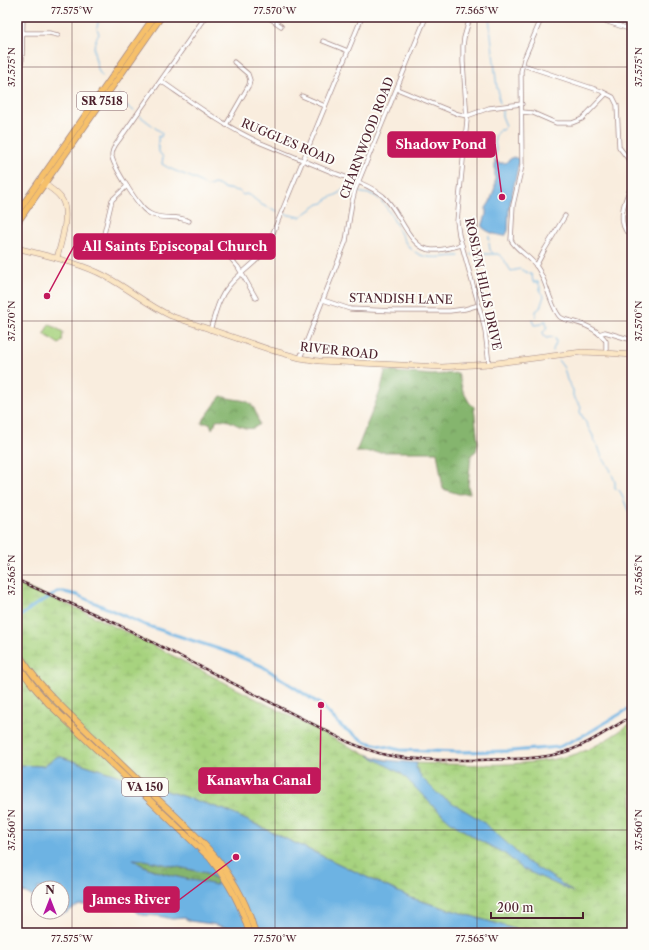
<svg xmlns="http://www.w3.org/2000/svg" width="649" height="950" font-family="'Libre Caslon Text',serif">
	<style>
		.forest { fill: url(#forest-crowns); stroke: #686a4c }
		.wetland { fill: url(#wetland-marsh); stroke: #787955 }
		.green { fill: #a7d37f; stroke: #787955 }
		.water { fill: #6db3e3; stroke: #5c6987; fill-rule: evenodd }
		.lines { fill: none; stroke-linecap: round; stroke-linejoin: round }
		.stream { stroke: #6db3e3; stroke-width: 1 }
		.canal { stroke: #6db3e3; stroke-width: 3 }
		.minor-casing { stroke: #a28684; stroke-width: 5 }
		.secondary-casing { stroke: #a28684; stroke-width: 6 }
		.trunk-casing { stroke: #a28684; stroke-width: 7 }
		.minor { stroke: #fff; stroke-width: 3.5 }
		.secondary { stroke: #fbe6c4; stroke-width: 5 }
		.trunk { stroke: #f6c06b; stroke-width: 5.5 }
		.rail-casing { stroke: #4a1f2b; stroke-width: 2.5 }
		.rail { stroke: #fdfcf7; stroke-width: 1; stroke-dasharray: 3; stroke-linecap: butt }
		.ticks { fill: none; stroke: #4a1f2b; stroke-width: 1; stroke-opacity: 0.45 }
		.labels { text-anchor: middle; stroke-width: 4; stroke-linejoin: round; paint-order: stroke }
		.shield { fill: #fdfcf7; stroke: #806168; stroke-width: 1 }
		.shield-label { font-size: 11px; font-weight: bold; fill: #4a1f2b }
		.street-label { font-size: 12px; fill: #4a1f2b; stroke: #fdfcf7 }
		.leader { fill: none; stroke: #c2185b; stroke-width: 1.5 }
		.callout-dot { fill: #c2185b; stroke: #fdfcf7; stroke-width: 1.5 }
		.callout { fill: #c2185b; stroke: #c2185b; stroke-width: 1.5 }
		.callout-label { font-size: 13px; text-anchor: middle; font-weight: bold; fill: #fff }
		.neatline { fill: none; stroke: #4a1f2b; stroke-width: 1.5 }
		.ticks-label { font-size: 10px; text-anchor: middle; fill: #4a1f2b }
	</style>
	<defs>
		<pattern id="forest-crowns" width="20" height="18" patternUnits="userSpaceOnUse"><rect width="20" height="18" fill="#85b56e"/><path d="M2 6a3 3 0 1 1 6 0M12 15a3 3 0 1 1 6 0" fill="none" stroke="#6f935b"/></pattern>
		<pattern id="wetland-marsh" width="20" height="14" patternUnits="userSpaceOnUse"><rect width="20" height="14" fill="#a7d37f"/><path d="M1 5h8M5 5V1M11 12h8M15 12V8" fill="none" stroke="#91b56e"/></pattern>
	</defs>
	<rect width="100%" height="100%" fill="#fdfcf7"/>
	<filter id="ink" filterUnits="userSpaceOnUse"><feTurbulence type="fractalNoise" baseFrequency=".025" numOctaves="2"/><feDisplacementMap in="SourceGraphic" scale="8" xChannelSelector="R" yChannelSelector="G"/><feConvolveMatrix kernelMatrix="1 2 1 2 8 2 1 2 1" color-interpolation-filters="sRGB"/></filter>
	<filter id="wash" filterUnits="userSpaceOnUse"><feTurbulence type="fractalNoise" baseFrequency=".012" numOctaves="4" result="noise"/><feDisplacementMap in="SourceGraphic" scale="16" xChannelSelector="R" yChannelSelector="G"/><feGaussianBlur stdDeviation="0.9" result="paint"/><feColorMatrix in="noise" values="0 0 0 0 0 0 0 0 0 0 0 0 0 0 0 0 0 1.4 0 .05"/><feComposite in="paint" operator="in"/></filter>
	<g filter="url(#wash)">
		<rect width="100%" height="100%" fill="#f9edde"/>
		<!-- forest -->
		<g class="forest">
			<polygon points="385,371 432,375 458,373 463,391 469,402 474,407 478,443 476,451 471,455 468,486 470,493 459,494 443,489 437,452 356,452 381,389"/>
			<path d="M 221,396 C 245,404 252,393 259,424 C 251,434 238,425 229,421 C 224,420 220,419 216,420 L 215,424 L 212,429 L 210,423 L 201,423 Z"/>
			<path d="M 132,859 L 144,860 L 207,873 L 218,880 L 216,885 C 188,879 156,875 132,859 Z"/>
		</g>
		<!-- wetland -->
		<path class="wetland" d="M 17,584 L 85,612 L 148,643 L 338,741 C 353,748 367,756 383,759 C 401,764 422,763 441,764 C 482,765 537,766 576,754 C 596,748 615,734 632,723 L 632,933 L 528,933 L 411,898 L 225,810 L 58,756 L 43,766 L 17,765 Z"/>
		<!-- green -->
		<polygon class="green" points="49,324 63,332 62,341 59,344 44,334"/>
		<!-- water -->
		<g class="water">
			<path d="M 513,157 L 519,159 L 518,166 L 509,209 L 508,231 L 505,236 C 496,235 489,233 482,227 L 486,215 L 486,208 L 490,202 L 495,187 L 495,159 L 499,163 L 505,163 Z"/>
			<polygon points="368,755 384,760 417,763 416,768 422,778 438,794 482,821 510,846 524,860 554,878 573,892 523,869 505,854 477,839 452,823 433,806 402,774"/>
			<path d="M 58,756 L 225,810 L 411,898 L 528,933 L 247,933 L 239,930 L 228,928 L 212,924 L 190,921 L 184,918 L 172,919 L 159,916 L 142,915 L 136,912 L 132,907 L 124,906 L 119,906 L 109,903 L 101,903 L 100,905 L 81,905 C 68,908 68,918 52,912 L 62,912 L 62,888 L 38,888 L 38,900 L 26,893 L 17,891 L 17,765 L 43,766 ZM 133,859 L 144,860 L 207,873 L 218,880 L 218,884 L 216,885 C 194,880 149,874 133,859 Z"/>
		</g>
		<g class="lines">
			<!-- stream -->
			<g class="stream">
				<path d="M 99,17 L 97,28 L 99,34 C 93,43 93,51 96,61 C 98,67 97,70 102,76"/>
				<polyline points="489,17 497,88 499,93 498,96 500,103"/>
				<polyline points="119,93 124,104 134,111"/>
				<path d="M 140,116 L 162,133 L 161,137 L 158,136 L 159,152 L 163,157 L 162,164 C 175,173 195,176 207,187 L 214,184 L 218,185 L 223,188 L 239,191 L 243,195 L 246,194 L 251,196 L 262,205 L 277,211"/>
				<path d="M 495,160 C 496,157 496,155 496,153 C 497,142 491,141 499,130 L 502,130 L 506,126 L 502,116 L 502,110"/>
				<path d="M 357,191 C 362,194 368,193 373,195 C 384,200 391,215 397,226"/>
				<polyline points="285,214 300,217 319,204 324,203 327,199 338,194 343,188 350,187 352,189"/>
				<polyline points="398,229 407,245 412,250"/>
				<polyline points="489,240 489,236"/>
				<polyline points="489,243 490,250 493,253"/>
				<path d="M 415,252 C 426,261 445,256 459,256"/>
				<path d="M 470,254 L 498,254 L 503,258 L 511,271 L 520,269 L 532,275 L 533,282 L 538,282 L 540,287 L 540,292 L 544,296 L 540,308 L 536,311 L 536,316 L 532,320 L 534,325 L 542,324 L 544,321 L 546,321 L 547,327 L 543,332 L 544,336 L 546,338 L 553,337 L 555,338 C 558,344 553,346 553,351"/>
				<polyline points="558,360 564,368 567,380 573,390 573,396 581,407 580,412 593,436 594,441 598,446 602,457 610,469 615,482 615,488 620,491 628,510 632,515"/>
			</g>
			<!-- canal -->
			<polyline class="canal" points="17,619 35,605 50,597 57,592 64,592 77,595 145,625 228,652 262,666 321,705 342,727 366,742 400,750 459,752 512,751 559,747 588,733 632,707"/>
		</g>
	</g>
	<g filter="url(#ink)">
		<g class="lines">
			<!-- minor casing -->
			<g class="minor-casing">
				<g id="minor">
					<polyline points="268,17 281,26"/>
					<polyline points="418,17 425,20"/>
					<polyline points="470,17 464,38 463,46 463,62 467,120 457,221 459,235 482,317 485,331 489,364"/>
					<path d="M 542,17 L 524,59 L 521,71 L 522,166 L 513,205 L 511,240 C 517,251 530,256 537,267 C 546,279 551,308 560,317 C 564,320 570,321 575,322 C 586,325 599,331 606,341 L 606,353"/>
					<polyline points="593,17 632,30"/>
					<polyline points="23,33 49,33 58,35"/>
					<polyline points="323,41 348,51"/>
					<polyline points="523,65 601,91 613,97 617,105 619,147 632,164"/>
					<polyline points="17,74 22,60 23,17"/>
					<path d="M 161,81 C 193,103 225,127 261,143 C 285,153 310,163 334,173 C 351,179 369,185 383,196 C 400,210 409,250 432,250 C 442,251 452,247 462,245"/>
					<polyline points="397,89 458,114 467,116 489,108 522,104"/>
					<polyline points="302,96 325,106"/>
					<polyline points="522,112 533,113 556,123 572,123 582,119 606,94"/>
					<polyline points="226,125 249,85 250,80 248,74 234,62"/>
					<path d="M 632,185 C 626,197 617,217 626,231 L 632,233"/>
					<path d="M 189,221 C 176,215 166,220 153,215 C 148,213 144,210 141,206 C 134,198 114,167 112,157 C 111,151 115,145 119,140 L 205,17"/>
					<polyline points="104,234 112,200 127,186"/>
					<polyline points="228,255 238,267 256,298"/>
					<polyline points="536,266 545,249 565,216"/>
					<polyline points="323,300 350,309 394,311 450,311 465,309 479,305"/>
					<path d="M 210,330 C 215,315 218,299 228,287 C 241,270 257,265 268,245 L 362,17"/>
					<polyline points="599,334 605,332 632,340"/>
					<polyline points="300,358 346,241 352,202 355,190 426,17"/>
				</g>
			</g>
			<!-- secondary casing -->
			<g class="secondary-casing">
				<g id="secondary">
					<path d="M 42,182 C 48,187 56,191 61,198 C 71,212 61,243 57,258"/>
					<path d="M 17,248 C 47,256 78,262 105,276 C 128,288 147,305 171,316 L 271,350 L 300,358 L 319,361 L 442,367 L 489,364 L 582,352 L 606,353 L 632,355"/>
				</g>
			</g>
			<!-- trunk casing -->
			<g class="trunk-casing">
				<g id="trunk">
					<polyline points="17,213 154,17"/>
					<polyline points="17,223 161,17"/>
					<path d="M 17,651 C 36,684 64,709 91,735 C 115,758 139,782 163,804 C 204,842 241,877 255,933"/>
					<path d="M 17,664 L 34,687 L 48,703 L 210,858 C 228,881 242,905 249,933"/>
				</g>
			</g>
			<!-- minor -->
			<use href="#minor" class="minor"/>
			<!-- secondary -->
			<use href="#secondary" class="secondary"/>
			<!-- trunk -->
			<use href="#trunk" class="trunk"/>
			<!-- rail casing -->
			<g class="rail-casing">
				<path id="rail" d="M 17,580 L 117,624 L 348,742 C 361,747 373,752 386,755 C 416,761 449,760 480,760 C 508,759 538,760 565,752 C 589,744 610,729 632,716"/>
			</g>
			<!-- rail -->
			<use href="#rail" class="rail"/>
		</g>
	</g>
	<!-- ticks -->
	<path class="ticks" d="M 72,17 L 72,933M 275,17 L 275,933M 477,17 L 477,933M 17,67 L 632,67M 17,321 L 632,321M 17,575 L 632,575M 17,830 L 632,830"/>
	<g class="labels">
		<!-- shield labels -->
		<g class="shield">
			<rect x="77" y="92" width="50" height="18" rx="3"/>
			<rect x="122" y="778" width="46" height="18" rx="3"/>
		</g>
		<g class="shield-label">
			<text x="102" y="105">SR 7518</text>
			<text x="145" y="791">VA 150</text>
		</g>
		<!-- street labels -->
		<g class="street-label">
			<text transform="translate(367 138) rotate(-69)" y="4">CHARNWOOD ROAD</text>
			<text transform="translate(288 142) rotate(23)" y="4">RUGGLES ROAD</text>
			<text transform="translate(483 284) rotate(78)" y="4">ROSLYN HILLS DRIVE</text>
			<text transform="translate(401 299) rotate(1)" y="4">STANDISH LANE</text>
			<text transform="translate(339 351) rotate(6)" y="4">RIVER ROAD</text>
		</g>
	</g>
	<!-- callouts -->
	<path class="leader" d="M502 197L495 144M47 296L74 246M321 705L320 780M236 857L179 900"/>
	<g class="callout-dot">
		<circle cx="502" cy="197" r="4"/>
		<circle cx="47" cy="296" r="4"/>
		<circle cx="321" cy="705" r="4"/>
		<circle cx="236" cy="857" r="4"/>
	</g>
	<g class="callout">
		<rect x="388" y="132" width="107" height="25" rx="4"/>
		<rect x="74" y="234" width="201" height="25" rx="4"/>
		<rect x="199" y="768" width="121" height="25" rx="4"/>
		<rect x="84" y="887" width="95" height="25" rx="4"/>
	</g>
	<g class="callout-label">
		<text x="441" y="149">Shadow Pond</text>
		<text x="175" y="251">All Saints Episcopal Church</text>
		<text x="259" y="785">Kanawha Canal</text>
		<text x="131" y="904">James River</text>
	</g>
	<!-- margin -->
	<rect width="649" height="950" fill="none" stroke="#fdfcf7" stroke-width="44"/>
	<!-- north arrow -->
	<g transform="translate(50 900)"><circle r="19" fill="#fdfcf7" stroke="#b5a4a5"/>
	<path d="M0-3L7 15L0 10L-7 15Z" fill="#b5179e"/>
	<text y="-6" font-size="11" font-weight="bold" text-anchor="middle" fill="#4a1f2b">N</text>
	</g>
	<!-- scale -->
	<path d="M491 912v6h92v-6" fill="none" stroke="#4a1f2b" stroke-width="2"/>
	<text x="497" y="912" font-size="12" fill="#4a1f2b" stroke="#fdfcf7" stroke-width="3" paint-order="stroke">200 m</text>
	<rect x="22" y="22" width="605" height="906" class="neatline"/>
	<g class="ticks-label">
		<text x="72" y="14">77.575°W</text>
		<text x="275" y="14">77.570°W</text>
		<text x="477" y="14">77.565°W</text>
		<text transform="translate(11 67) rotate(-90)" y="4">37.575°N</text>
		<text transform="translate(638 67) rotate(-90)" y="4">37.575°N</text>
		<text transform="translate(11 321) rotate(-90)" y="4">37.570°N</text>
		<text transform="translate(638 321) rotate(-90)" y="4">37.570°N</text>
		<text transform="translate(11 575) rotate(-90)" y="4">37.565°N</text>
		<text transform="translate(638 575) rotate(-90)" y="4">37.565°N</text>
		<text transform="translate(11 830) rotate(-90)" y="4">37.560°N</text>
		<text transform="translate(638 830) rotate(-90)" y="4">37.560°N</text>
		<text x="72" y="942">77.575°W</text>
		<text x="275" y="942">77.570°W</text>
		<text x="477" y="942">77.565°W</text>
	</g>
</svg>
